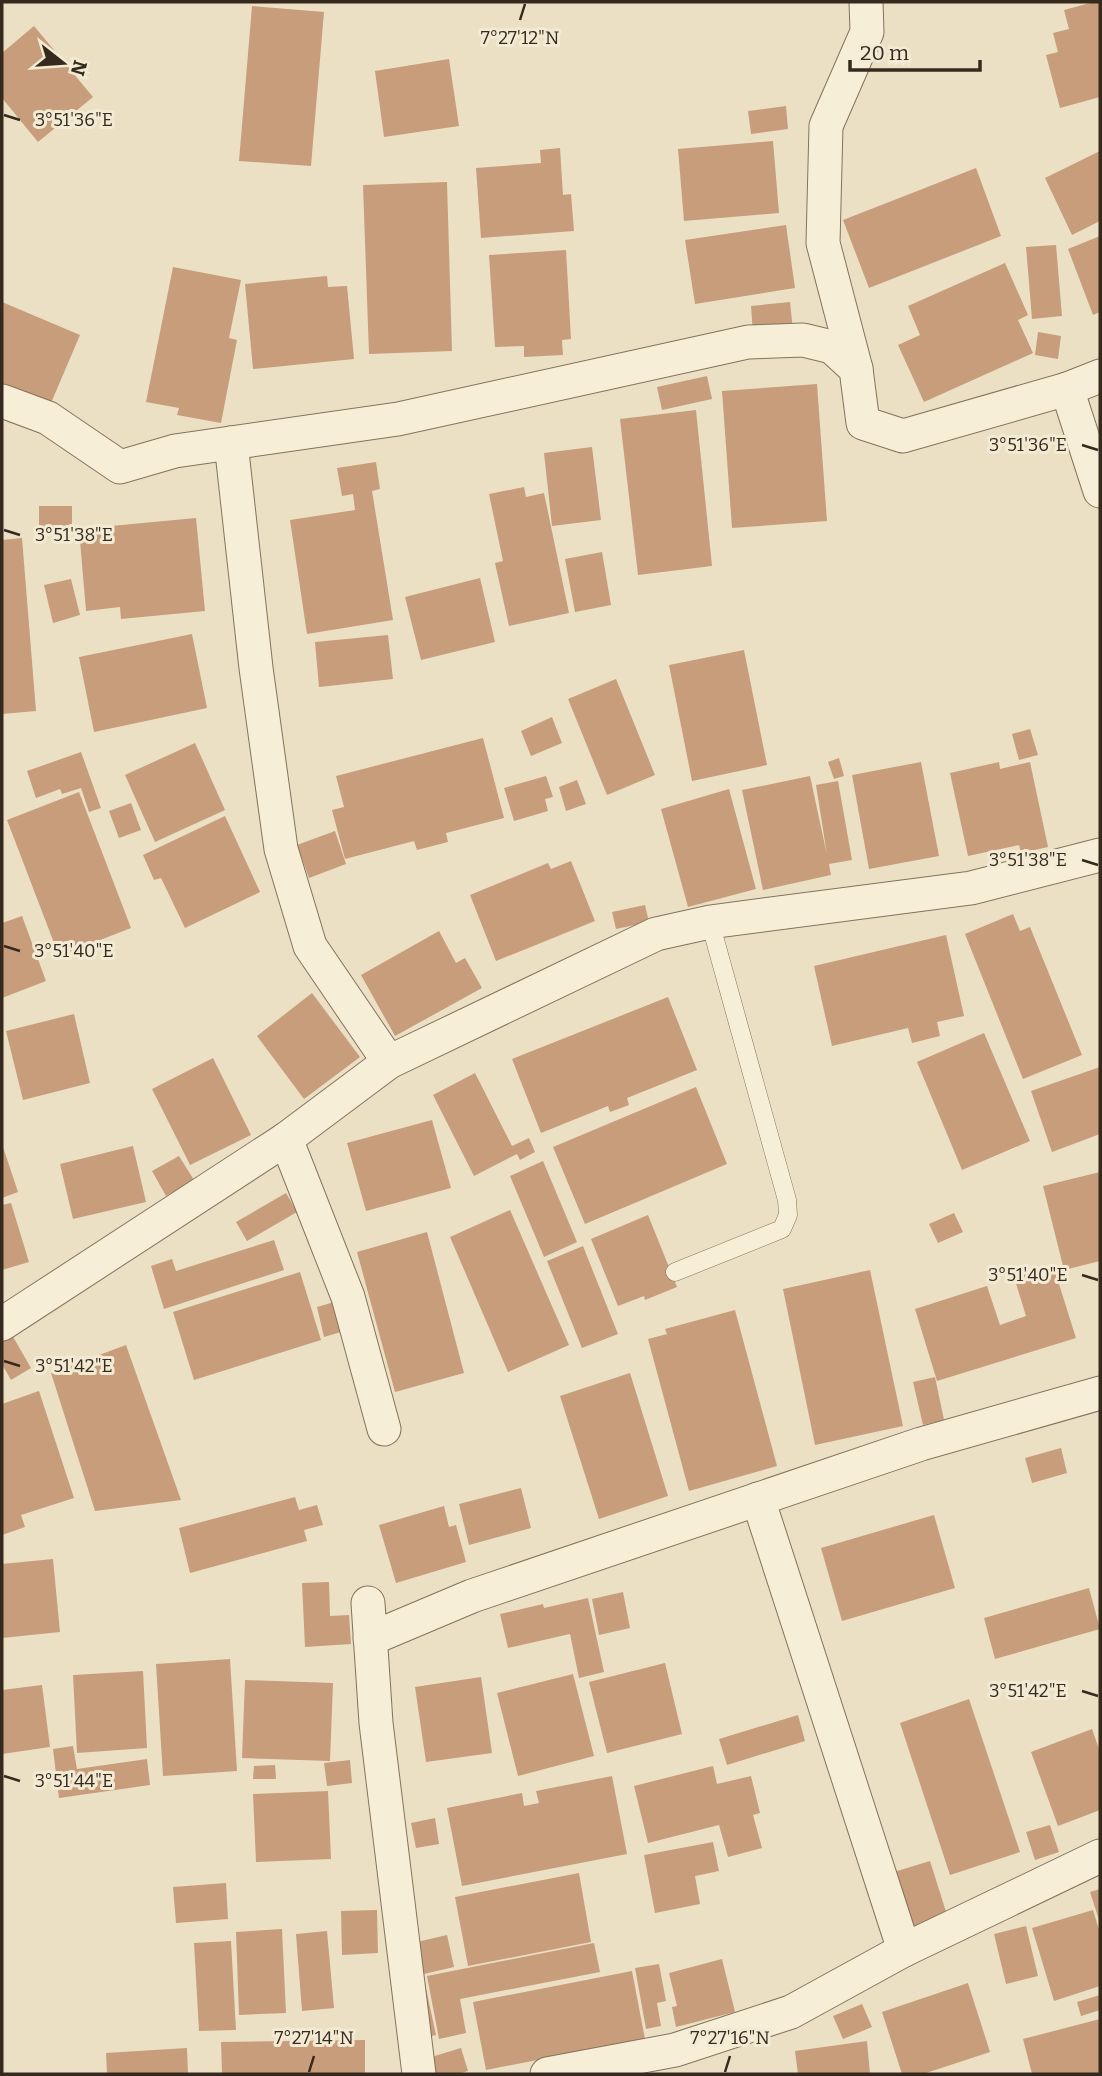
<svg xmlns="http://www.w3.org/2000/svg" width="1102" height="2076" font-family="Bitter,serif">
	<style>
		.building { fill: #c79d7c }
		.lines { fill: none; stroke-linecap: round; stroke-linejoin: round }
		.lane-casing { stroke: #85725c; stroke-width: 19 }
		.street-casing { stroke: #85725c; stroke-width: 35 }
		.lane { stroke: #f7eed7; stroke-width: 18 }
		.street { stroke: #f7eed7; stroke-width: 33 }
		.ticks { fill: none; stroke: #362a1f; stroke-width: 2.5 }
		.ticks-label { font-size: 18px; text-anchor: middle; fill: #362a1f; stroke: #f3ead3; stroke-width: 6; stroke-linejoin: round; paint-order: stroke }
	</style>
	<rect width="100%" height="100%" fill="#ebe0c4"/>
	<!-- building -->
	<g class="building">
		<polygon points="1094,2 1100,2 1100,97 1060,108 1046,55 1058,52 1053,33 1069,29 1064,10"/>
		<polygon points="252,6 324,12 311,166 239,161"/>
		<polygon points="34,26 93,97 38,142 2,98 2,53"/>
		<polygon points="449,59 459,126 384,137 375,71"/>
		<polygon points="786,106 788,129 751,134 748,111"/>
		<polygon points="773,141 779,213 684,221 678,149"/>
		<polygon points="560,148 563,195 571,194 574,231 481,238 476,168 541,163 540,150"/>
		<polygon points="1100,151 1100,221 1072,235 1045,178"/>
		<polygon points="976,168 1001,236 869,288 843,220"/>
		<polygon points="447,182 452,351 369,354 363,185"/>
		<polygon points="786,225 795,288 695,304 685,240"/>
		<polygon points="1100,236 1100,312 1093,315 1068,249"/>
		<polygon points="1056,245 1062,316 1032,319 1026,247"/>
		<polygon points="566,250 571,339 562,340 563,355 524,357 524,346 495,347 489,255"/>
		<polygon points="1005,263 1028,315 1018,320 1033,353 924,402 898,345 920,335 908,306"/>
		<polygon points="173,267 241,280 229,338 237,340 221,423 177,415 179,408 146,402"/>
		<polygon points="327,276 328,287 347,286 354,359 253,369 245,284"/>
		<polygon points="2,302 80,335 51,403 2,383"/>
		<polygon points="790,302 793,330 753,334 751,306"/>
		<polygon points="1038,332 1061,336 1058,359 1035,355"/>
		<polygon points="707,376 712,399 662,410 657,387"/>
		<polygon points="817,384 827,521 732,528 722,391"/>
		<polygon points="696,410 712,566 638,575 620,419"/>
		<polygon points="592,447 601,520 552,526 544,453"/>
		<polygon points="376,462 380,489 372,491 393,620 307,634 290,520 355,510 353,494 342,496 337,468"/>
		<polygon points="524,487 526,497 544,493 569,613 509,626 495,563 503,561 489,494"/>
		<rect x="39" y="506" width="33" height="27"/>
		<polygon points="196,518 205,611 121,619 120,607 86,611 79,529"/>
		<polygon points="22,538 36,711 2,714 2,540"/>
		<polygon points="602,552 611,605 575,612 565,559"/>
		<polygon points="480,578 495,642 421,660 405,597"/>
		<polygon points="71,579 80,615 53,623 44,585"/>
		<polygon points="192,634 207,708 94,732 79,657"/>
		<polygon points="388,635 393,679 319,687 315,642"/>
		<polygon points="744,650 767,765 692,781 669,665"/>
		<polygon points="616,679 655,775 607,795 568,699"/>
		<polygon points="552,717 562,743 531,756 521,731"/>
		<polygon points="1030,729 1038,755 1019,760 1012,734"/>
		<polygon points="483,738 504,818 446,833 448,842 417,850 414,841 345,859 332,810 344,807 336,776"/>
		<polygon points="195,743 225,810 155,842 125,775"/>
		<polygon points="81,752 101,808 89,812 81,788 62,794 60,789 36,798 27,771"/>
		<polygon points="839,758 844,776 834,779 828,762"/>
		<polygon points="921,762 939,856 869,869 852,775"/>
		<polygon points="999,762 1000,769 1030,762 1048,847 1021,853 1019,845 968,856 950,773"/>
		<polygon points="546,776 553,797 545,799 548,811 514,821 504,788"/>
		<polygon points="810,776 827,855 816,785 838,781 852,860 829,864 831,875 763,890 742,790"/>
		<polygon points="577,780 586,804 566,811 559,787"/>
		<polygon points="729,789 756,889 688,907 661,809"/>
		<polygon points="79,792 131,928 59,956 7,820"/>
		<polygon points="131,803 141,830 119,838 109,811"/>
		<polygon points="225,816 260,892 185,928 161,878 154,880 143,855"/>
		<polygon points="335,831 346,864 309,878 297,845"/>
		<polygon points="571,861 595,921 496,961 470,895 548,863 551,869"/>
		<polygon points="645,905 649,922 616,929 612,912"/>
		<polygon points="1013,914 1020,931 1030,927 1082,1055 1023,1079 965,934"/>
		<polygon points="22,916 46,981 2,998 2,923"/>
		<polygon points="439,931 456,963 465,958 482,988 395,1036 361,975"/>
		<polygon points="946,935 964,1016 937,1022 940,1036 912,1043 908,1028 832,1046 814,966"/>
		<polygon points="312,993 360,1057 304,1099 257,1036"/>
		<polygon points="668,997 697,1070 627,1098 629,1105 610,1112 608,1106 541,1133 512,1059"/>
		<polygon points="74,1014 90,1083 23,1100 6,1031"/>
		<polygon points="984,1033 1030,1141 962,1170 917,1062"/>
		<polygon points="213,1058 251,1135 190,1165 152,1089"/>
		<polygon points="1100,1067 1100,1134 1052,1152 1031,1091"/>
		<polygon points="475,1073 512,1146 529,1138 535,1152 520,1160 517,1154 474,1176 433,1095"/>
		<polygon points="696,1087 727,1164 585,1224 553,1147"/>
		<polygon points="432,1120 451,1188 366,1211 347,1143"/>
		<polygon points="2,1144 18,1192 2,1198"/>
		<polygon points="133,1146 146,1202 73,1219 60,1164"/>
		<polygon points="179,1156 194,1180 166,1196 152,1171"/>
		<polygon points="543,1161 577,1242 544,1257 510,1176"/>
		<polygon points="1100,1172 1100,1261 1064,1270 1043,1186"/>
		<polygon points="286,1193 297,1212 247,1241 236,1222"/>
		<polygon points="11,1203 29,1262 2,1270 2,1205"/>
		<polygon points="510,1210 569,1345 508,1372 450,1237"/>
		<polygon points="954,1213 963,1232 938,1243 929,1224"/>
		<polygon points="648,1215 677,1287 645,1300 644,1296 618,1306 591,1239"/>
		<polygon points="427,1232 464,1373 395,1392 357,1252"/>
		<polygon points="274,1240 284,1270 164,1309 151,1266 172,1259 176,1271"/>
		<polygon points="583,1246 618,1334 582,1348 547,1261"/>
		<polygon points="1053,1265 1076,1338 937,1381 915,1309 987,1286 1000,1325 1026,1316 1014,1277"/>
		<polygon points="870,1270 903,1426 815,1445 783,1289"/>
		<polygon points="300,1272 321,1340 194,1380 173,1312"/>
		<polygon points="334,1302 341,1332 324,1337 317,1307"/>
		<polygon points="735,1310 777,1466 689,1491 648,1339 667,1334 665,1329"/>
		<polygon points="12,1335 31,1368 11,1380 2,1364 2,1341"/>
		<polygon points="126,1345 181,1500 95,1511 51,1373"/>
		<polygon points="630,1373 668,1496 599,1519 560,1396"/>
		<polygon points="935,1377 944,1420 923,1425 913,1382"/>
		<polygon points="39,1391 74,1498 21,1515 25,1527 2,1535 2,1404"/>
		<polygon points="1061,1448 1067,1473 1032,1483 1025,1458"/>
		<polygon points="521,1488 531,1528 469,1545 459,1504"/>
		<polygon points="295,1497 299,1510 317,1505 323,1525 304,1530 307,1541 190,1573 179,1528"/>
		<polygon points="444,1506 449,1527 456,1525 466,1562 396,1583 379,1525"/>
		<polygon points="934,1515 955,1588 842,1621 821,1548"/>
		<polygon points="53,1559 60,1632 2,1638 2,1564"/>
		<polygon points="329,1582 330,1616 349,1615 351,1644 305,1647 302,1583"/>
		<polygon points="1089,1588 1100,1629 995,1659 984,1618"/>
		<polygon points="623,1592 630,1628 599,1635 592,1599"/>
		<polygon points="588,1598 604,1672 579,1678 570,1634 508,1648 500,1614 543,1604 544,1608"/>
		<polygon points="230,1659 237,1771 163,1776 156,1664"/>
		<polygon points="665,1663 682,1734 607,1753 589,1682"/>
		<polygon points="143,1671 147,1748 77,1753 73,1675"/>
		<polygon points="573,1674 594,1756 518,1776 497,1693"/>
		<polygon points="481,1677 492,1753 426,1762 415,1687"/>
		<polygon points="245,1680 333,1683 330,1761 242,1758"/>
		<polygon points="42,1685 50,1747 2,1754 2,1690"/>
		<polygon points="969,1699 1020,1852 950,1875 900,1723"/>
		<polygon points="798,1715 805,1741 727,1765 719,1739"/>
		<polygon points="1092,1729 1100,1752 1100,1810 1058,1826 1031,1752"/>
		<polygon points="73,1746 77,1769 147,1759 150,1785 59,1798 53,1749"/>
		<polygon points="350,1760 352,1783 327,1786 324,1763"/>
		<polygon points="275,1765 276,1779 253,1779 254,1766"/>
		<polygon points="713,1766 717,1784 751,1776 760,1813 753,1815 762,1848 728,1857 719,1825 648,1843 634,1786"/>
		<polygon points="612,1776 627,1854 462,1886 447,1808 522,1793 524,1806 539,1803 536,1791"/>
		<polygon points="328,1791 331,1859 256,1862 253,1794"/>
		<polygon points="435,1818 439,1844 416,1848 411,1823"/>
		<polygon points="1050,1825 1059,1852 1035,1860 1026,1832"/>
		<polygon points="713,1842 719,1871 695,1876 700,1904 655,1913 644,1855"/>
		<polygon points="930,1861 948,1918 911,1930 894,1872"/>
		<polygon points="579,1873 591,1942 468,1966 455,1897"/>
		<polygon points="226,1883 228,1919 176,1923 173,1887"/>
		<polygon points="1100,1889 1100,1923 1090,1892"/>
		<polygon points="377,1910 378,1953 342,1955 341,1911"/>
		<polygon points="1093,1910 1100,1933 1100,1986 1054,2001 1032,1928"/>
		<polygon points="1026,1926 1038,1976 1006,1984 994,1934"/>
		<polygon points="282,1929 286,2013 239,2015 236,1932"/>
		<polygon points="327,1931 334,2008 302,2011 296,1934"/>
		<polygon points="447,1935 454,1967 424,1974 417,1942"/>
		<polygon points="231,1941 236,2030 199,2031 194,1943"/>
		<polygon points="594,1943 600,1972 460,1999 466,2033 439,2039 427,1976"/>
		<polygon points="722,1959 735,2012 676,2027 672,2007 677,2006 669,1973"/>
		<polygon points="659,1964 666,2001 657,2003 661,2026 646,2029 635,1968"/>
		<polygon points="632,1971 645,2039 486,2070 473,2002"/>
		<polygon points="424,1979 436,2035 424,2038"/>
		<polygon points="968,1983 990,2052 923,2074 902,2074 882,2012"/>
		<polygon points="1100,1995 1100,2010 1081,2016 1077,2002"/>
		<polygon points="862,2004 872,2027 843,2039 833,2016"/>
		<polygon points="1100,2019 1100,2074 1032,2074 1023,2039"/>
		<polygon points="365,2040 365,2074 222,2074 221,2042"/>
		<polygon points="867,2041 870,2074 798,2074 795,2051"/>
		<polygon points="187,2048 188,2074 107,2074 106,2053"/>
		<polygon points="461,2048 468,2071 458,2074 433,2074 428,2058"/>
	</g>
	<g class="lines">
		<!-- lane casing -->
		<g class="lane-casing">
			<polyline id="lane" points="675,1272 782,1229 788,1215 787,1200 710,922"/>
		</g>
		<!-- street casing -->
		<g class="street-casing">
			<g id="street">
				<polyline points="856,369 823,243 826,126 867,32 866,2"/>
				<polyline points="1067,389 1100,491"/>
				<polyline points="2,401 48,418 120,467 175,451 398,419 748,342 803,340 832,347 856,369 863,423 903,436 1067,389 1100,376"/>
				<polyline points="231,443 256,668 281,849 310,946 389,1062"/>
				<polyline points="2,1324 286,1139"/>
				<polyline points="384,1429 348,1297 286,1139 389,1062 656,934 710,922 971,888 1100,855"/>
				<polyline points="758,1499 904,1950"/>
				<polyline points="368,1603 376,1723 419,2074"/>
				<polyline points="370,1639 472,1596 921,1444 1100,1393"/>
				<polyline points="547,2074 675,2050 791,2012 904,1950 1100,1856"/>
			</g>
		</g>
		<!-- lane -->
		<use href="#lane" class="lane"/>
		<!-- street -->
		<use href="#street" class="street"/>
	</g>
	<!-- ticks -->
	<path class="ticks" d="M 520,20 L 525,4M 4,115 L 20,120M 1082,445 L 1098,450M 4,530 L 20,535M 1082,860 L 1098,865M 4,946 L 20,951M 1082,1275 L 1098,1280M 4,1361 L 20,1366M 1082,1691 L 1098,1696M 4,1776 L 20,1781M 309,2072 L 314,2056M 725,2072 L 730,2056"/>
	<g class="ticks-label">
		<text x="520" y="44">7°27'12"N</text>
		<text x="74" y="126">3°51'36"E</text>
		<text x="1028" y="451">3°51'36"E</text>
		<text x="74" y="541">3°51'38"E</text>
		<text x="1028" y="866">3°51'38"E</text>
		<text x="74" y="957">3°51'40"E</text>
		<text x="1028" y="1281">3°51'40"E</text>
		<text x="74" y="1372">3°51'42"E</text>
		<text x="1028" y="1697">3°51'42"E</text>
		<text x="74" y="1787">3°51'44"E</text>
		<text x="314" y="2044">7°27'14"N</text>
		<text x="730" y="2044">7°27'16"N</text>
	</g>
	<!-- border -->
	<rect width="1102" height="2076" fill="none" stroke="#362a1f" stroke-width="7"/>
	<!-- north arrow -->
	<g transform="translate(63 63) rotate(107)" stroke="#f3ead3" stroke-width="5" paint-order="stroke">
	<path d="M0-5L12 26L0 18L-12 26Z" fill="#362a1f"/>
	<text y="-10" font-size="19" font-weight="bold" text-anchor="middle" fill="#362a1f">N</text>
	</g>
	<!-- scale -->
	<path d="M850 60v10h130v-10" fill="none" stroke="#362a1f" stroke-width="3.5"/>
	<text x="860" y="60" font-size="21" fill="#362a1f" stroke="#f3ead3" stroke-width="5" paint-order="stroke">20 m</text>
</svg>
